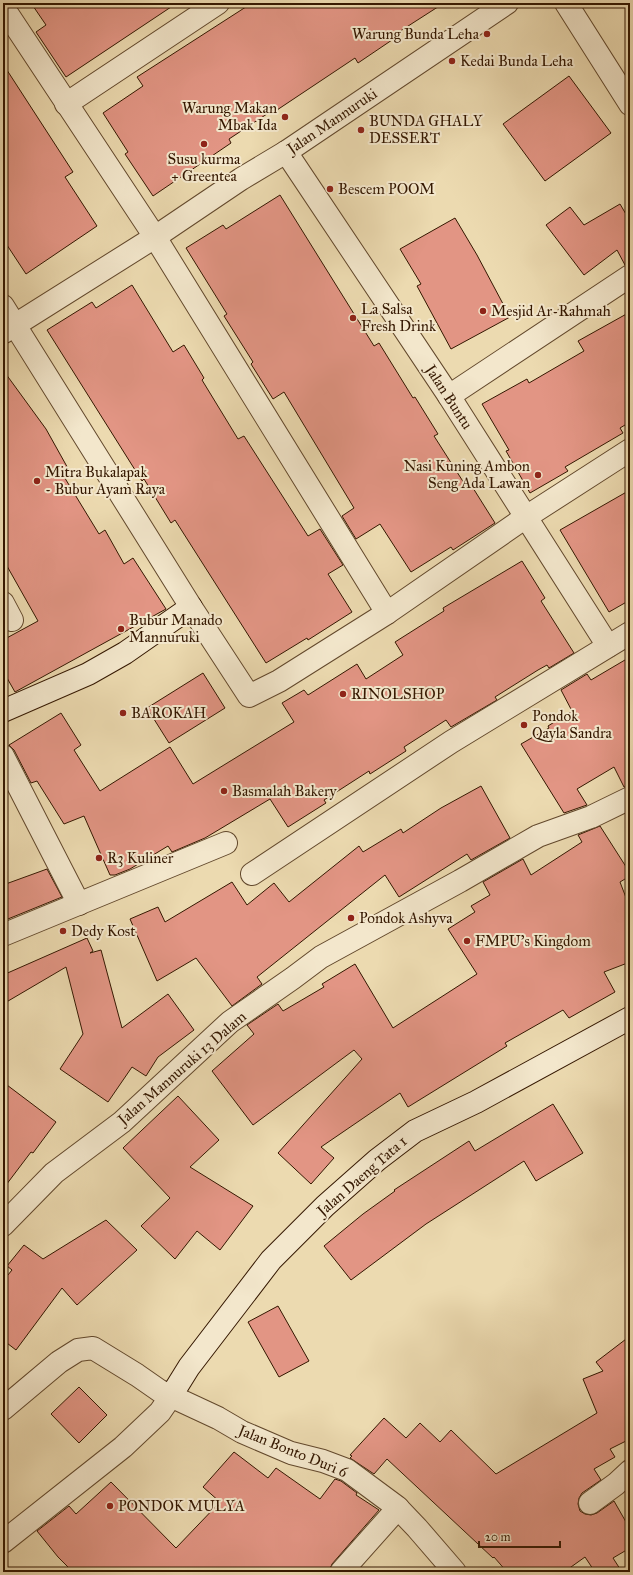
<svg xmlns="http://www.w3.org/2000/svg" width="633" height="1575" font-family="'IM FELL Great Primer',serif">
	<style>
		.building { fill: #e29584; stroke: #341700 }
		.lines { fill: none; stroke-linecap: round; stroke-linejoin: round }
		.street-casing { stroke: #62482c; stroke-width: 24 }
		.secondary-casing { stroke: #341700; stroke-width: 24 }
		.street { stroke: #f3e7cc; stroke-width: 22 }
		.secondary { stroke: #f3e7cc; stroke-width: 22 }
		.poi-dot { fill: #8f2418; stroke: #f3e7cc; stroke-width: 1.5 }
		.labels { text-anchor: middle; stroke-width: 4; stroke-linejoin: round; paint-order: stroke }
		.poi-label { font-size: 15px; fill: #341700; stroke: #f3e7cc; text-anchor: start }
		.street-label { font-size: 15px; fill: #341700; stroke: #f3e7cc }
	</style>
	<rect width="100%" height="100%" fill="#ecdab0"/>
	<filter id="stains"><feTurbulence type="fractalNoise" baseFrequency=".005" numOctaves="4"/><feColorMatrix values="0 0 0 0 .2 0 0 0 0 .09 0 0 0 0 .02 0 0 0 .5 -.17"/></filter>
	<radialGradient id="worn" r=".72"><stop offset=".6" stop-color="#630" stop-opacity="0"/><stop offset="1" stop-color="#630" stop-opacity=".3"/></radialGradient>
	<!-- building -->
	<g class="building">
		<polygon points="31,3 177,3 66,77 36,32 46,25"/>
		<polygon points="252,3 444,3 391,37 392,40 358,63 355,58 274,112 273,110 229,139 231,143 153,196 125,154 128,152 103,113 143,86 137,77"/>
		<polygon points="3,64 73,172 65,177 97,226 26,274 3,239"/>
		<polygon points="569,76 611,133 545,181 503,124"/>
		<polygon points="280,195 374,346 379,343 413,398 415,397 438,434 434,436 464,483 468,480 495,523 453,550 451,547 411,572 380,524 356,539 342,516 354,508 284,392 273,399 251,364 253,362 224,316 227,314 186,248 223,225 226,229"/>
		<polygon points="620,204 630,221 630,264 625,265 617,250 584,275 546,225 570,207 584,225"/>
		<polygon points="455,218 477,255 510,317 451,349 417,286 421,284 400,249"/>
		<polygon points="132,285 173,352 184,345 204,378 202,380 238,439 244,436 308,536 320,529 343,565 328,574 352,612 308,640 307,638 266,663 175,520 171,523 144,479 142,481 47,330 92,302 96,308"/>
		<polygon points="630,312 630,422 620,428 623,433 565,467 568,471 530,493 506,451 509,450 482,404 527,379 529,383 584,351 578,341"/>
		<polygon points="3,370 46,429 70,472 63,475 99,534 105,530 124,564 133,558 166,609 15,692 3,671 3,640 38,621 3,559"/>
		<polygon points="630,490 630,600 609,612 560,530"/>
		<polygon points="522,561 545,598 541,601 574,653 549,668 547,665 538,670 495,697 497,700 451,727 446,720 404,747 406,751 370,774 369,771 324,800 326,803 288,827 270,799 205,838 172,852 168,846 130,869 115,875 110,875 84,816 64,824 37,781 31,783 14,750 9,745 61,713 81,745 74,750 100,791 170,747 193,784 294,722 282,703 304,690 308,695 357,664 366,679 403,655 395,642 444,611 443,608"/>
		<polygon points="630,657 630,786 624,787 614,767 577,789 587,805 564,813 521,744 549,728 548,726 572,711 561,690 587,674 591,680"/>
		<polygon points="203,673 225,708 169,743 147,708"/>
		<polygon points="481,786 510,838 471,860 467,854 399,897 385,875 257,977 262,984 232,1006 196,958 157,981 130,919 158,907 165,922 232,882 247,905 274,883 289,902 359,846 363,852 401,829 403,833 441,808"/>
		<polygon points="600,826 630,873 630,876 620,882 630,908 630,962 604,972 615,992 569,1018 563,1010 505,1043 507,1046 408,1107 400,1093 321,1147 334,1158 311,1184 278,1153 362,1059 354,1050 253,1125 212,1071 254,1034 247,1025 278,1004 283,1011 324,987 322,984 355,964 393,1028 477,974 448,929 475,912 471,906 490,895 483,882 523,859 531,875 582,842 578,835"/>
		<polygon points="47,869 62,897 3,921 3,885"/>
		<polygon points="87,938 93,951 90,953 101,950 122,1028 168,994 194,1030 158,1057 146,1076 132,1067 108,1102 60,1069 83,1034 66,967 3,1004 3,975"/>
		<polygon points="3,1082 56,1122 33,1153 31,1152 3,1189"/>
		<polygon points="178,1096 219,1140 190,1167 253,1206 220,1250 197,1231 175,1259 141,1226 170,1198 123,1148"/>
		<polygon points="553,1104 583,1153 536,1181 524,1161 426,1224 351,1280 324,1246 363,1214 395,1191 394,1190 469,1141 475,1151"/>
		<polygon points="106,1220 137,1250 77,1305 62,1288 16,1350 3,1340 3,1281 12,1270 7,1266 24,1245 43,1259"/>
		<polygon points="278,1306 309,1361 279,1377 248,1322"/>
		<polygon points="630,1336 630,1439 610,1449 615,1457 594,1469 601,1480 582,1493 579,1498 578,1504 580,1511 585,1514 591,1515 597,1513 614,1501 630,1529 630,1548 613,1558 622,1572 595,1572 585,1557 564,1572 507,1572 494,1557 493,1558 387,1459 374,1474 350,1458 352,1456 350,1455 384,1418 406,1438 420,1423 440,1442 451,1430 496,1474 597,1413 583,1379 603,1371 596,1362"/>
		<polygon points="79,1387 107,1415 79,1443 51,1414"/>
		<polygon points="234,1452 268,1478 276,1468 320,1499 335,1479 341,1481 357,1493 356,1495 379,1510 332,1564 329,1572 73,1572 58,1557 37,1531 69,1506 76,1514 111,1482 176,1548 220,1502 203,1487"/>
	</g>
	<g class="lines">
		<!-- street casing -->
		<g class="street-casing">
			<g id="street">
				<polyline points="566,3 630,104"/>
				<polyline points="3,7 155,237 387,613"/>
				<polyline points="66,104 218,3"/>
				<polyline points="286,152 449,396 608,646"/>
				<polyline points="3,306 191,607 249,696 279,681 387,613 526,517 630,450"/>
				<polyline points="4,332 155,237 241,179 286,152 507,3"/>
				<polyline points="449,396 630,276"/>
				<polyline points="3,603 12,620"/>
				<polyline points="3,756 79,904"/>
				<polyline points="252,874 451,742 630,633"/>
				<polyline points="3,935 226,843"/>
				<polyline points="3,1225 54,1173 122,1122 230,1022 293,978 321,957 460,881 538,836 591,817 630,798"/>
				<polyline points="3,1409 59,1362 78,1350 93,1348 137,1375 160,1391 218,1418 242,1432 291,1453 323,1461 347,1470 397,1507 417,1528 455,1572"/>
				<polyline points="590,1503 616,1484 630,1471"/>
				<polyline points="3,1542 123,1447 160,1412 171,1396"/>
				<polyline points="341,1572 398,1508"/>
			</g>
		</g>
		<!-- secondary casing -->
		<g class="secondary-casing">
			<g id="secondary">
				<polyline points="3,711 88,674 125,653 191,607"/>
				<polyline points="171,1396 189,1367 271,1260 325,1206 377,1160 415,1131 476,1102 630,1018"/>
			</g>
		</g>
		<!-- street -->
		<use href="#street" class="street"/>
		<!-- secondary -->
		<use href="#secondary" class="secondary"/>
	</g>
	<!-- markers -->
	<g class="poi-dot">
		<circle cx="487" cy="34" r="4"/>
		<circle cx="452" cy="61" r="4"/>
		<circle cx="285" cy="117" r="4"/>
		<circle cx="361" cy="130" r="4"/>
		<circle cx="204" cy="144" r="4"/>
		<circle cx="330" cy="189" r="4"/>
		<circle cx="483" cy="311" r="4"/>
		<circle cx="353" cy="318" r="4"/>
		<circle cx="538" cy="475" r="4"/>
		<circle cx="37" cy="481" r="4"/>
		<circle cx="121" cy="629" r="4"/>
		<circle cx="343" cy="694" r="4"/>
		<circle cx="123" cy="713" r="4"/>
		<circle cx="524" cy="725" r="4"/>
		<circle cx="224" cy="791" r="4"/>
		<circle cx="99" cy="858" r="4"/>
		<circle cx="351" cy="918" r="4"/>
		<circle cx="63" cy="931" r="4"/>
		<circle cx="467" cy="941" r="4"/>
		<circle cx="110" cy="1506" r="4"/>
	</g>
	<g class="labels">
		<!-- poi labels -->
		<g class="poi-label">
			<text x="479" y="39" text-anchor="end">Warung Bunda Leha</text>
			<text x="460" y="66">Kedai Bunda Leha</text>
			<text x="277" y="113" text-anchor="end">Warung Makan<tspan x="277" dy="17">Mbak Ida</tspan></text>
			<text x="369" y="126">BUNDA GHALY<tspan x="369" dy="17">DESSERT</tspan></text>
			<text x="204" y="164" text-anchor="middle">Susu kurma<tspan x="204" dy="17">+ Greentea</tspan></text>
			<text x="338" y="194">Bescem POOM</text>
			<text x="361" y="314">La Salsa<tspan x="361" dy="17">Fresh Drink</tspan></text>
			<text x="491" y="316">Mesjid Ar-Rahmah</text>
			<text x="530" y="471" text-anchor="end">Nasi Kuning Ambon<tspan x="530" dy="17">Seng Ada Lawan</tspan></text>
			<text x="45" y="477">Mitra Bukalapak<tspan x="45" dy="17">- Bubur Ayam Raya</tspan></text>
			<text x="129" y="625">Bubur Manado<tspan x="129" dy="17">Mannuruki</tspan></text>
			<text x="351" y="699">RINOLSHOP</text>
			<text x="131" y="718">BAROKAH</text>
			<text x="532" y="721">Pondok<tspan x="532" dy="17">Qayla Sandra</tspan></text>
			<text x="232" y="796">Basmalah Bakery</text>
			<text x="107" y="863">R3 Kuliner</text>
			<text x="359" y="923">Pondok Ashyva</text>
			<text x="71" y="936">Dedy Kost</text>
			<text x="475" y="946">FMPU's Kingdom</text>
			<text x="118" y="1511">PONDOK MULYA</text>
		</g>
		<!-- street labels -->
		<g class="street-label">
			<text transform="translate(332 121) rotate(-34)" y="5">Jalan Mannuruki</text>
			<text transform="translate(449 397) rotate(57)" y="5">Jalan Buntu</text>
			<text transform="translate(182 1068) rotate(-41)" y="5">Jalan Mannuruki 13 Dalam</text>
			<text transform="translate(362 1176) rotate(-41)" y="5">Jalan Daeng Tata 1</text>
			<text transform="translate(293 1451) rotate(22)" y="5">Jalan Bonto Duri 6</text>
		</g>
	</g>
	<!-- margin -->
	<rect width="633" height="1575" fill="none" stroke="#ecdab0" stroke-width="16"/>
	<rect x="4" y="4" width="625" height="1567" fill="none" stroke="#341700" stroke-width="2"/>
	<rect x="8" y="8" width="617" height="1559" fill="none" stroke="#341700"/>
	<!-- scale -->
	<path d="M479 1541v6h81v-6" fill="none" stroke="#341700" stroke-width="2"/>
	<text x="485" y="1541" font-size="12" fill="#341700" stroke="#f3e7cc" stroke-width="3" paint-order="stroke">20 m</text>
	<rect width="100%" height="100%" filter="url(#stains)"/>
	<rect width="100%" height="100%" fill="url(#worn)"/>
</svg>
